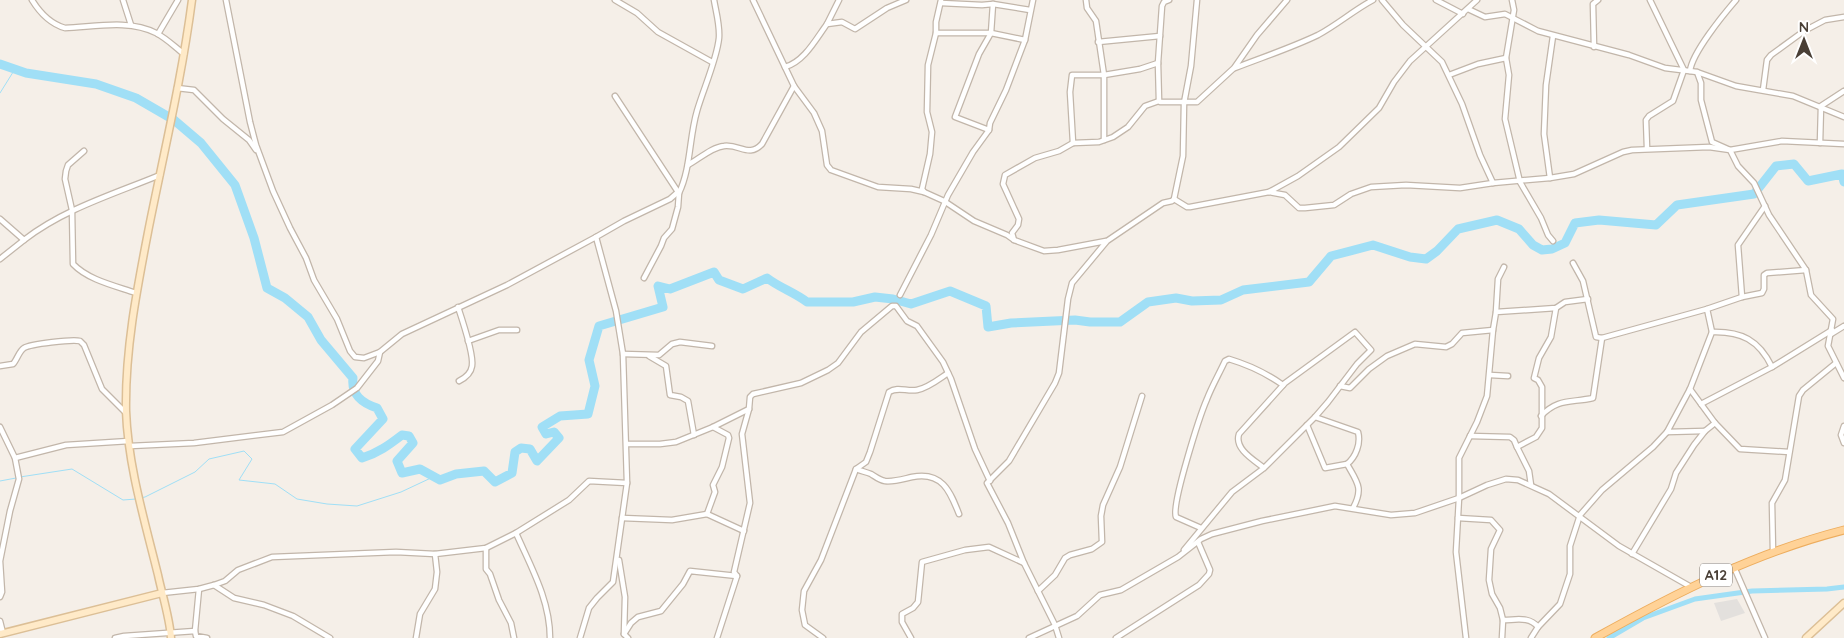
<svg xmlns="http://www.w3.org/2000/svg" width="1844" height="638" font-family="Quicksand,sans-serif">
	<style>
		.parking { fill: #e3e0dd }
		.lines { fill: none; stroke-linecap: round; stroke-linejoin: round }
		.stream { stroke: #a0dff6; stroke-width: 1 }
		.canal { stroke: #a0dff6; stroke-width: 5 }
		.river { stroke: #a0dff6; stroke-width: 9 }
		.street-casing { stroke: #c2b6aa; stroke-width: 7 }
		.secondary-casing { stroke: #dcbf96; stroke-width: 9 }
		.primary-casing { stroke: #edad5e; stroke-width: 9 }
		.street { stroke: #fff; stroke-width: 4.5 }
		.secondary { stroke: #ffeac8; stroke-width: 6 }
		.primary { stroke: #ffd297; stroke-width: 7 }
		.labels { text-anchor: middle; stroke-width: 4; stroke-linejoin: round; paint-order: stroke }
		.shield { fill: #fff; stroke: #807972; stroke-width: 1 }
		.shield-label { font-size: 14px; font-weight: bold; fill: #493f36 }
	</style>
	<rect width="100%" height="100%" fill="#f5efe8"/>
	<!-- parking -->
	<polygon class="parking" points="1737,599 1745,613 1721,621 1714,603"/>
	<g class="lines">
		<!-- stream -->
		<g class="stream">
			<polyline points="0,93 15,69"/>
			<polyline points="20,477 72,469 123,500 136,499"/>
			<polyline points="0,481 16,478"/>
			<polyline points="140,498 145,497 195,472 209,459 244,451 252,459 239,480 275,484 297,499 327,504 357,506 401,492 433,477 440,480"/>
		</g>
		<!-- canal -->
		<polyline class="canal" points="1609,638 1643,618 1695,599 1752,591 1827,589 1844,587"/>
		<!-- river -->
		<path class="river" d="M 0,64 L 26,73 L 96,84 L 136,98 L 174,120 L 201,143 L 235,185 L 254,238 L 267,288 L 285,298 L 308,317 L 321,340 L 353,378 C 351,395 362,403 377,408 L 383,419 L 355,449 L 362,458 C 378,453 389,445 402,435 L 409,436 L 413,443 L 397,461 L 402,473 L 420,469 L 440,480 L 456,474 L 484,471 L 495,482 L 512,473 L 515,452 L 521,448 L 530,449 L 537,461 L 559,438 L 554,432 L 546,434 L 542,427 L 560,416 L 588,414 L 595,386 L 589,360 L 599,326 L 663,307 L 658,286 L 670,289 L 714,272 L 719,280 L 743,289 L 767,278 C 780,288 794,292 807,302 L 853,302 L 875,297 L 893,299 L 911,304 L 950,291 L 986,306 L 988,327 L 1011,323 L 1075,320 L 1090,322 L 1120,322 L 1148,302 L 1176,298 L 1192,301 L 1221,300 L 1243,290 L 1309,282 L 1331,256 L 1373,245 L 1410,257 L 1426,259 L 1437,251 L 1458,229 L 1497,220 L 1519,229 L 1533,245 L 1542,250 L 1552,249 L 1565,243 L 1575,223 L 1599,220 L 1656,225 L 1677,205 L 1754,194 L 1776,166 L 1794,164 L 1808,181 L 1842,174 L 1844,182"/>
		<!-- street casing -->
		<g class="street-casing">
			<g id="street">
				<path d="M 32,0 C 40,13 51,24 65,28 C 94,27 129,19 156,33 C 166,38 175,47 184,54"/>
				<polyline points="123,0 131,25"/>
				<polyline points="226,0 250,122 256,145 273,191 290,228 306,258 314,280 337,319 350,351 355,357 364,358 380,352 402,334 507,285 596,237 616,311 623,354 627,483 613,582 597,598 589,608 580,638"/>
				<polyline points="615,0 637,13 658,32 712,62"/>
				<polyline points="753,0 794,86 814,113 822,131 827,165 831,170 878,187 911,189 924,192 944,201 974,221 1007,235 1014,240 1044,251 1058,250 1106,241"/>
				<polyline points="1086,0 1087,8 1096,21 1104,75 1104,140"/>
				<polyline points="1382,0 1403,25 1442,62 1462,104 1480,155 1493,183"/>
				<polyline points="1436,0 1463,14"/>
				<polyline points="1512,0 1514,10 1506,58 1509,75 1505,119 1520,182 1541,218 1548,235 1553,241"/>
				<polyline points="941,3 982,5 993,4 1030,10"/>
				<polyline points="1468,9 1485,17 1505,14 1538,31 1629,55 1665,68 1697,72 1736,86 1793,96 1844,117"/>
				<polyline points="827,24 839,0"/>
				<polyline points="936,33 991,33 1025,40"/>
				<polyline points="158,34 178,0"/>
				<polyline points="1098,42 1160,36"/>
				<polyline points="1594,47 1593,4 1598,0"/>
				<path d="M 785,67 C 804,62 816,39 827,24 L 842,22 L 855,29 L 887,8 L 906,0"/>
				<path d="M 1235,68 C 1263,57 1291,48 1318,35 C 1337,25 1354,10 1373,0"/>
				<path d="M 1690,71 C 1692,53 1723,15 1736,0"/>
				<polyline points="1697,72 1701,83 1701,100 1712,142 1730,150 1738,166 1754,183 1769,215 1806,270 1811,295 1833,319 1828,346 1844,378"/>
				<polyline points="1449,75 1478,64 1506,58"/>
				<polyline points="177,88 194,90 223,119 249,140 256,150"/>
				<polyline points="1763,90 1767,60 1771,55 1804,31 1825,20 1844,17"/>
				<polyline points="615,96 678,192"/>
				<polyline points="1159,101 1158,63 1162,6 1164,2 1169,0"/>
				<polyline points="989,130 955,117 979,54 991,33 993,4"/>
				<polyline points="1073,143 1070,92 1072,75 1104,75 1140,69 1158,63"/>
				<polyline points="1820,143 1821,106 1844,91"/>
				<polyline points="1647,148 1646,120 1649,116 1673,101 1684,70 1650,0"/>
				<path d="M 84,151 L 68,165 L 66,171 L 65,179 L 72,210 L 73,264 C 88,280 116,286 136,293"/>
				<path d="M 688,165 C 699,159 712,147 724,146 C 740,144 749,158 762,144 L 794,86"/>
				<polyline points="1550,178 1544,134 1546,85 1553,36"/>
				<polyline points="924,192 922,189 930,154 932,132 927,112 928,65 936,33 936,22 941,0"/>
				<polyline points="1269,192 1298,176 1339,147 1379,108 1394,82 1410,61 1477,0"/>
				<polyline points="1174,199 1187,207 1190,207 1269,192 1285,195 1299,208 1305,208 1334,205 1351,194 1371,187 1406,185 1460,188 1493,183 1550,178 1574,174 1623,152 1632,150 1709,147 1730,150 1782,141 1844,144"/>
				<path d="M 0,219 L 24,240 C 64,209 114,194 160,175"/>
				<path d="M 596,237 L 624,221 L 670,199 L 678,192 L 679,193 C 691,168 689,138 697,111 C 703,90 717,59 719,38 C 720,25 716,12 714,0"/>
				<polyline points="1014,240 1012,233 1018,225 1019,219 1003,184 1005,175 1035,158 1059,151 1073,143 1099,142 1113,137 1128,127 1145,106 1159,101 1160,102 1197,102 1234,68 1257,35 1287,0"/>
				<polyline points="0,259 24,240"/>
				<polyline points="1573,263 1583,281 1596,337 1602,338 1707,309 1712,332"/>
				<polyline points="644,278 661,246 664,238 672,229 678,207 679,193"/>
				<polyline points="900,295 931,235 948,195 973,152 989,130 990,123 1006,90 1025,40 1033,0"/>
				<polyline points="1742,297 1738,245 1765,206"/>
				<path d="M 458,307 C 462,319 474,355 472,366 C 471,373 465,378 459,381"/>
				<polyline points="1707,309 1742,297 1762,293 1764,289 1764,275 1767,273 1806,270"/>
				<polyline points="1496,312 1498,279 1504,267"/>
				<polyline points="1831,334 1844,326"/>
				<polyline points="468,341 499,330 517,330"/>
				<polyline points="623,354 659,355 672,344 680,342 712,346"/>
				<polyline points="649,356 666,366 670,395 681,397 688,401 694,435"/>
				<path d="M 0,366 L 13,364 C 17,360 19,351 24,348 C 30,344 73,339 80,341 L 84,345 L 102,389 L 126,413"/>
				<polyline points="1490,375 1508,376"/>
				<polyline points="1340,386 1350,388 1369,369 1387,356 1415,344 1446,347 1452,344 1462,333 1493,330"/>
				<polyline points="1701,404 1772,367"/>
				<path d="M 1541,416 C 1558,398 1571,403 1593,398 L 1602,338"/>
				<path d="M 1315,417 L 1358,432 C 1361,443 1356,457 1347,464 C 1357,482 1364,488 1353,508"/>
				<polyline points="1715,423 1740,449 1789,452"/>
				<polyline points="1307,425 1325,468 1347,464"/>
				<polyline points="1844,426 1841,435 1844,443"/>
				<polyline points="0,427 15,458 19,479 10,511 0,561 2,592 0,597"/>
				<path d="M 1705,431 L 1667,432 L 1690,389 L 1712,332 C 1741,331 1759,340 1772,367 L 1832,330"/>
				<polyline points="1470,436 1510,437 1514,440 1517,447"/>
				<polyline points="627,444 660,444 676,442 713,427 749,409"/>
				<polyline points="130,446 194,443 283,432 332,405 357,388 378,361 380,352"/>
				<polyline points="15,458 66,445 129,441"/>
				<path d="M 856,469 C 861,471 866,472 871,474 C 876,477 879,480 885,481 C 894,482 903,479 912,477 C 942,471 950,491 959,514"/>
				<polyline points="1531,485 1529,471 1517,447 1536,437 1542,428 1542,387 1538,380 1534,378 1539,358 1551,337 1556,308"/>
				<polyline points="707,514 715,492 713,485 722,467 729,438 728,435 713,427"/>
				<polyline points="622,518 672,520 707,514 744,531"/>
				<polyline points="1458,518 1491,520 1500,530 1491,549 1489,580 1492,594 1500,608 1503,620 1502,638"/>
				<path d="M 1201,528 L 1176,517 C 1171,505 1200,415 1207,399 C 1212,386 1219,374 1225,361 L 1229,359 C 1249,365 1266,373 1283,385"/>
				<path d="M 516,533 C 531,567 550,600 550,638"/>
				<polyline points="486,548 486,569 490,574 499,600 511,623 514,638"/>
				<path d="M 1184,550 L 1232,492 L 1264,468 L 1315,417 L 1328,402 L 1357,364 L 1371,350 L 1355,332 L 1285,383 L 1239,434 C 1234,449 1254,460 1264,468"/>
				<polyline points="1773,552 1772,503 1785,480 1799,396 1803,390 1836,363"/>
				<polyline points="1632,554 1671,489 1676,473 1694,445 1705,431 1715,423 1690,389"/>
				<polyline points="619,560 625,597 624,634 628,638"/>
				<polyline points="1734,567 1765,638"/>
				<polyline points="214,585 234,598 264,605 293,616 330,638"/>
				<polyline points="1038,591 1055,575 1065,558 1070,555 1092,549 1102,542 1101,516 1103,505 1120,467 1142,396"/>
				<polyline points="162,593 199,589 214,585 225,581 238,570 272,557 396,552 435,554"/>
				<path d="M 1503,620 C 1516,620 1529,616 1538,627 L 1531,638"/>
				<polyline points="0,621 3,633"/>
				<polyline points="1538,627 1560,604 1570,574 1570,546 1580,515 1602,490 1653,447 1667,432"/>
				<polyline points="195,631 199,589"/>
				<polyline points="624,634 631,623 638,617 661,611 683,584 690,571 737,576"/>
				<polyline points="115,638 124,636 195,631 196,636 207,638"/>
				<polyline points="416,638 420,614 435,589 437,572 435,554 486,548 516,533 569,500 589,481 627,483"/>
				<polyline points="717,638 737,576 734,572 750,503 742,434 749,409 750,397 753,394 801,383 828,370 838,363 861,332 892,306 896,306 907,321 917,326 943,362 951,379 975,449 990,481"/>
				<path d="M 823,638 L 805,625 L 802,610 L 804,591 L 821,560 L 856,469 L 866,462 L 870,452 L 889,392 C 898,386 907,392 917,390 C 928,388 939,379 948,373"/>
				<polyline points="911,638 902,622 902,614 913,608 918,602 922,562 965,550 989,547 1024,563"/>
				<polyline points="1029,638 1077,616 1100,595 1121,590 1178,557 1201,539 1212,534 1262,521 1335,506 1391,515 1415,513 1459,498 1487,485 1506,479 1518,480 1549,494 1619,546 1691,587"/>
				<polyline points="1059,638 1055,625 1024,563 1008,523 987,483 1009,461 1055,383 1059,373 1068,299 1072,283 1107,241 1163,203 1172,201 1174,199 1183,156 1184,103 1191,66 1197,0"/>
				<polyline points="1116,638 1199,585 1209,574 1210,570 1198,542"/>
				<polyline points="1466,638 1456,552 1459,498 1459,458 1477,422 1487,396 1493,330 1496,312 1556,308 1565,302 1588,299"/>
			</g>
		</g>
		<!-- secondary casing -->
		<g class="secondary-casing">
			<g id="secondary">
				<polyline points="0,634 162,593"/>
				<path d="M 171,638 C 170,619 162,594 158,575 C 145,522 128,466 126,411 C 125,349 137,289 149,227 C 164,152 182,77 192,0"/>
				<polyline points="1806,638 1844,603"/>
			</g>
		</g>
		<!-- primary casing -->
		<g class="primary-casing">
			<path id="primary" d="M 1595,638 C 1676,593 1754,553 1844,530"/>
		</g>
		<!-- street -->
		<use href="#street" class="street"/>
		<!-- secondary -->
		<use href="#secondary" class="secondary"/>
		<!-- primary -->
		<use href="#primary" class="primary"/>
	</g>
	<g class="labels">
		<!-- shield labels -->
		<rect class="shield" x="1700" y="563.5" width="32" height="23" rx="4"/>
		<g class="shield-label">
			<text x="1716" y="580">A12</text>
		</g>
	</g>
	<!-- north arrow -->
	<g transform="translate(1804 40)" stroke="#ffffff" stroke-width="4" paint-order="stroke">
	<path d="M0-4L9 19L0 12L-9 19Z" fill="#493f36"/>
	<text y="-8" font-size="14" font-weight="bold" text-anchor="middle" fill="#493f36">N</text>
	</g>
</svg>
